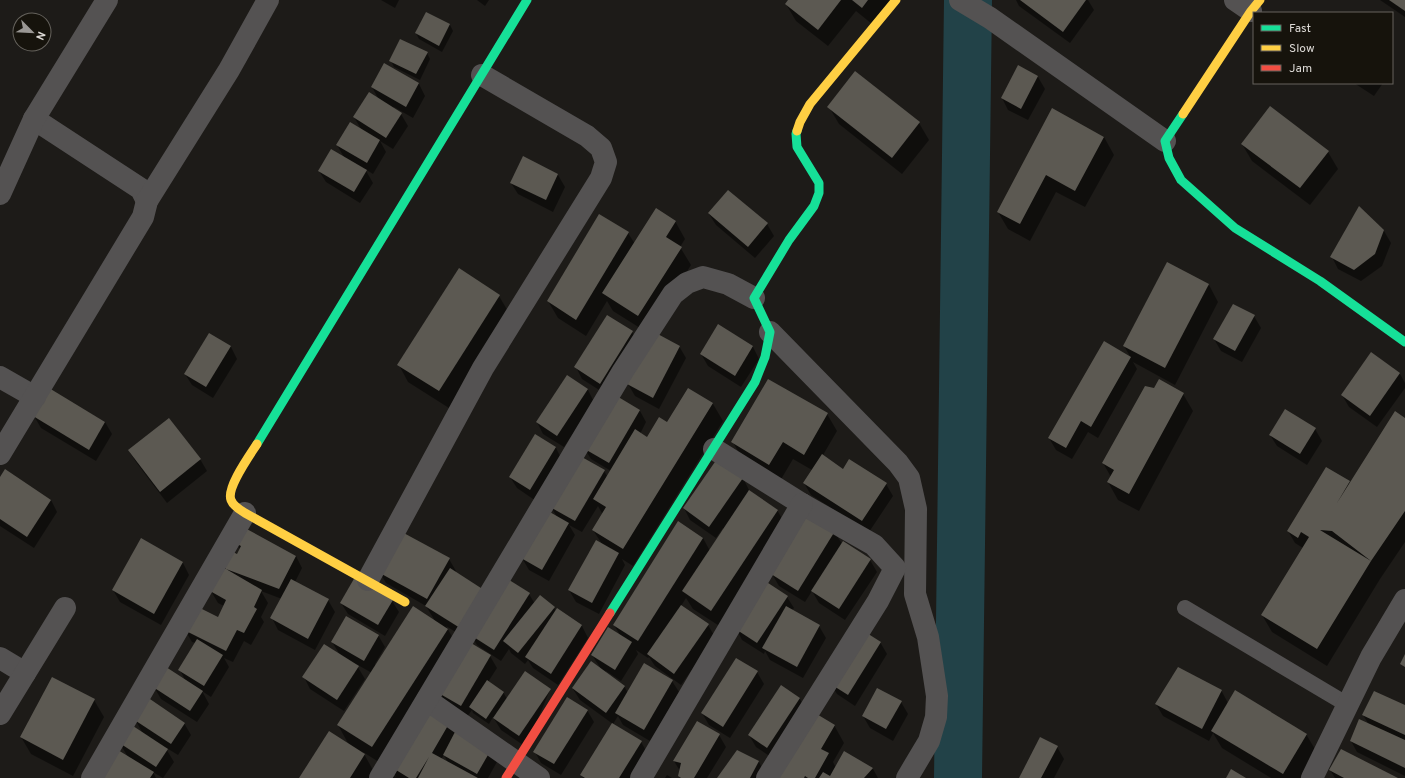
<svg xmlns="http://www.w3.org/2000/svg" width="1405" height="778" font-family="Overpass,sans-serif">
	<style>
		.shadow { fill: #0007; fill-rule: evenodd }
		.lines { fill: none; stroke-linecap: round; stroke-linejoin: round }
		.river { stroke: #224248; stroke-width: 48 }
		.building { fill: #5c5952; fill-rule: evenodd }
		.lane { stroke: #545252; stroke-width: 16 }
		.street { stroke: #545252; stroke-width: 22 }
		.fast { stroke: #16e098; stroke-width: 9 }
		.slow { stroke: #ffcf43; stroke-width: 9 }
		.jam { stroke: #f24e42; stroke-width: 9 }
	</style>
	<rect width="100%" height="100%" fill="#1d1b18"/>
	<!-- shadow -->
	<g class="shadow">
		<polygon points="381,0 399,0 395,8"/>
		<polygon points="477,0 489,0 485,6"/>
		<polygon points="790,0 892,0 872,24 856,11 828,46 796,21 786,4"/>
		<polygon points="1016,0 1088,0 1094,10 1070,43 1019,6"/>
		<polygon points="1380,0 1405,0 1405,17"/>
		<polygon points="427,13 450,25 453,31 442,52 419,39 416,33"/>
		<polygon points="427,53 430,59 420,80 394,67 391,61"/>
		<polygon points="385,64 419,84 425,96 413,118 394,107 393,108 401,114 408,126 393,149 380,141 386,152 373,174 365,169 373,183 360,203 326,182 319,171 345,159 337,145 361,129 354,117 379,100 372,87"/>
		<polygon points="1019,67 1038,77 1045,89 1028,120 1008,110 1002,98"/>
		<polygon points="1354,83 1383,83 1374,96"/>
		<polygon points="829,107 919,123 929,140 902,174 839,124"/>
		<polygon points="1052,110 1104,137 1114,155 1085,207 1056,192 1030,241 1008,229 998,212"/>
		<polygon points="1242,144 1328,152 1338,169 1310,205 1252,161"/>
		<polygon points="524,158 558,175 565,187 553,212 518,194 511,183"/>
		<polygon points="728,191 767,224 774,236 755,258 716,225 709,214"/>
		<polygon points="1360,208 1384,231 1391,243 1382,266 1361,281 1338,269 1332,257"/>
		<polygon points="600,216 628,233 635,244 675,221 685,239 680,247 691,265 648,333 613,311 607,301 586,336 558,318 548,301"/>
		<polygon points="1209,285 1218,302 1175,385 1133,362 1137,369 1098,438 1088,432 1072,459 1056,450 1049,438 1104,342 1131,358 1124,346"/>
		<polygon points="499,296 509,313 449,408 408,382 399,365"/>
		<polygon points="1254,316 1261,328 1242,362 1221,351 1214,339"/>
		<polygon points="719,326 753,347 759,359 741,387 708,366 701,354"/>
		<polygon points="632,332 639,344 607,395 582,379 576,367"/>
		<polygon points="209,334 231,347 237,359 213,398 192,385 185,374"/>
		<polygon points="679,346 686,358 659,409 635,396 628,384"/>
		<polygon points="1371,353 1400,374 1405,383 1405,388 1377,427 1349,407 1342,395"/>
		<polygon points="567,376 588,390 594,402 564,447 543,434 537,422"/>
		<polygon points="1159,381 1183,394 1193,411 1139,511 1118,500 1108,482 1111,477 1103,463"/>
		<polygon points="689,389 713,404 723,421 633,566 622,559 625,565 599,614 576,602 569,590 602,544 593,530 603,515 598,506 582,532 569,525 575,535 549,581 529,570 522,558 557,517 551,507 581,457 604,471 607,476 611,471 591,459 584,448 615,396 640,411 646,422 640,434 648,438 667,424"/>
		<polygon points="49,390 105,422 112,434 96,461 41,428 34,416"/>
		<polygon points="1285,411 1315,429 1322,441 1307,465 1277,446 1270,435"/>
		<polygon points="827,414 837,431 823,455 843,470 886,484 893,496 869,532 811,495 804,483 812,470 793,459 780,481 742,459 733,442"/>
		<polygon points="1405,420 1405,542 1380,579 1327,666 1272,632 1262,615 1303,548 1295,543 1288,531 1349,482 1350,484"/>
		<polygon points="536,435 556,448 562,460 536,501 517,488 510,477"/>
		<polygon points="129,451 200,459 207,471 167,503 136,462"/>
		<polygon points="0,478 51,500 57,512 34,548 0,526"/>
		<polygon points="743,478 749,490 748,491 777,510 787,527 721,627 693,609 686,598 681,606 708,625 715,637 681,685 655,666 649,657 648,658 636,650 638,654 621,681 606,671 605,672 624,686 628,693 672,681 679,692 650,741 623,725 618,716 613,724 641,742 648,754 633,778 583,778 581,775 613,724 580,700 573,689 601,669 592,655 620,635 614,625 703,538 710,551 724,529 723,528 716,538 690,520 684,508"/>
		<polygon points="834,531 842,544 870,560 877,572 845,620 819,603 812,591 805,602 779,586 772,574"/>
		<polygon points="142,539 183,563 189,575 161,625 120,602 113,590"/>
		<polygon points="236,543 296,556 302,568 295,582 328,600 335,612 315,650 278,630 272,618 282,599 261,591 268,603 261,617 264,622 251,645 244,641 233,662 224,658 229,667 211,697 202,691 209,704 197,722 161,699 154,687 186,682 180,670 196,643 192,642 185,630 218,618 224,606 218,603 211,591 222,570 228,570 227,561 237,555 240,549"/>
		<polygon points="449,559 456,571 455,572 483,591 506,579 529,594 535,604 554,608 556,611 557,609 582,626 588,638 558,685 533,668 528,660 525,664 511,653 509,649 501,661 477,645 470,633 467,639 446,626 458,647 382,764 363,752 374,772 371,778 300,778 349,745 338,725 372,673 356,664 365,679 344,711 310,689 304,677 340,655 332,642 378,635 385,647 375,664 376,665 435,621 426,606 386,583 379,571"/>
		<polygon points="787,597 794,608 792,610 819,626 826,638 803,678 770,660 765,651 764,654 742,640 736,628"/>
		<polygon points="392,601 399,612 385,636 348,614 341,603"/>
		<polygon points="880,642 887,654 855,706 837,694 830,683"/>
		<polygon points="490,656 497,668 488,682 503,692 507,699 550,690 526,747 501,730 493,717 489,724 473,713 472,710 467,717 443,702 436,691"/>
		<polygon points="757,672 764,684 730,738 709,725 702,713"/>
		<polygon points="782,687 800,699 806,711 774,759 756,747 749,735"/>
		<polygon points="1221,690 1228,703 1306,734 1316,751 1300,778 1271,778 1222,748 1213,733 1209,741 1163,716 1156,704"/>
		<polygon points="94,700 104,717 73,776 31,754 21,737"/>
		<polygon points="901,702 908,714 893,741 870,728 863,716"/>
		<polygon points="1405,706 1405,776 1357,752 1351,741 1369,725 1363,715"/>
		<path d="M 424,708 L 498,760 L 488,778 L 383,778 L 387,772 L 396,777 L 389,765 ZM 444,755 L 448,763 L 441,759 Z"/>
		<polygon points="587,710 594,722 561,775 541,763 535,752"/>
		<polygon points="135,719 184,723 191,735 178,755 165,747 174,762 163,778 153,772 156,778 96,778 128,757 119,742 143,734"/>
		<polygon points="834,725 844,743 833,762 836,768 844,753 873,769 878,778 772,778"/>
		<polygon points="719,735 726,747 707,778 680,778 679,776 680,771 674,761"/>
		<polygon points="1041,738 1057,747 1064,759 1054,778 1020,778"/>
		<polygon points="738,751 759,762 765,774 763,778 718,778"/>
		<polygon points="1330,770 1396,778 1335,778"/>
		<polygon points="667,775 672,778 665,778"/>
	</g>
	<g class="lines">
		<!-- river -->
		<polyline class="river" points="958,778 968,0"/>
	</g>
	<!-- building -->
	<g class="building">
		<polygon points="788,0 841,0 818,30 785,4"/>
		<polygon points="852,0 868,0 862,8"/>
		<polygon points="1020,0 1086,0 1063,32"/>
		<polygon points="1389,0 1405,0 1405,11"/>
		<polygon points="426,12 450,24 439,46 415,33"/>
		<polygon points="400,39 428,52 416,74 389,61"/>
		<polygon points="384,63 419,83 406,107 371,87"/>
		<polygon points="1018,65 1038,76 1021,109 1001,98"/>
		<polygon points="855,71 920,122 892,158 827,107"/>
		<polygon points="369,92 402,113 386,138 353,117"/>
		<polygon points="1270,106 1329,151 1300,188 1241,144"/>
		<polygon points="1052,108 1104,137 1075,191 1046,175 1020,224 997,212"/>
		<polygon points="350,122 380,140 367,163 336,145"/>
		<polygon points="331,149 367,170 354,192 318,171"/>
		<polygon points="523,156 558,174 546,200 510,183"/>
		<polygon points="728,190 768,223 748,247 708,213"/>
		<polygon points="1359,206 1384,230 1375,254 1354,270 1330,257"/>
		<polygon points="656,208 676,221 666,237 682,247 638,316 602,293"/>
		<polygon points="599,214 629,232 576,320 547,301"/>
		<polygon points="1167,262 1209,284 1165,368 1123,346"/>
		<polygon points="459,268 500,295 439,391 397,365"/>
		<polygon points="1233,304 1255,315 1235,351 1213,339"/>
		<polygon points="607,315 633,331 600,384 574,367"/>
		<polygon points="718,324 753,346 735,376 700,354"/>
		<polygon points="654,332 680,346 653,398 627,384"/>
		<polygon points="209,333 231,346 206,387 184,374"/>
		<polygon points="1104,341 1131,357 1091,427 1081,421 1066,448 1048,438"/>
		<polygon points="1371,352 1400,373 1370,416 1341,395"/>
		<polygon points="567,375 588,389 557,436 536,422"/>
		<polygon points="768,379 828,413 804,455 783,442 769,465 731,442"/>
		<polygon points="1159,379 1184,393 1129,494 1107,482 1114,470 1102,463 1145,386 1154,388"/>
		<polygon points="49,388 105,422 89,450 33,416"/>
		<polygon points="688,388 713,403 623,549 592,530 606,507 593,499 635,429 647,437 659,417 667,422"/>
		<polygon points="615,395 640,410 609,463 583,448"/>
		<polygon points="1285,409 1316,428 1300,454 1269,435"/>
		<path d="M 1395,411 L 1405,418 L 1405,511 L 1371,561 L 1317,649 L 1261,615 L 1309,537 L 1301,532 L 1298,538 L 1287,531 L 1326,467 L 1350,481 L 1337,503 ZM 1320,530 L 1332,531 L 1371,561 Z"/>
		<polygon points="169,418 201,459 160,492 128,450"/>
		<polygon points="535,434 556,447 530,490 509,477"/>
		<polygon points="822,454 843,469 849,459 887,483 862,521 803,483"/>
		<polygon points="580,456 605,470 575,521 550,507"/>
		<polygon points="717,459 743,478 709,527 683,508"/>
		<polygon points="5,469 51,500 27,537 0,519 0,477"/>
		<polygon points="749,490 778,510 711,611 682,591"/>
		<polygon points="548,511 569,523 542,570 521,558"/>
		<polygon points="808,514 835,531 798,591 771,574"/>
		<polygon points="678,521 703,538 638,641 613,625"/>
		<polygon points="243,527 296,556 279,589 226,569 262,590 254,607 257,609 244,633 237,630 226,651 184,630 196,606 218,617 226,600 210,591 221,569 226,569 226,561 231,551 237,554 241,546 235,543"/>
		<polygon points="400,531 450,558 427,599 378,572"/>
		<polygon points="141,538 183,562 154,614 112,590"/>
		<polygon points="596,540 619,553 592,603 568,590"/>
		<polygon points="843,541 871,559 839,609 811,591"/>
		<polygon points="450,568 484,590 460,628 425,606"/>
		<polygon points="355,577 393,600 378,625 340,603"/>
		<polygon points="506,578 530,593 494,650 469,634"/>
		<polygon points="291,579 329,599 308,639 270,618"/>
		<polygon points="765,581 788,596 757,643 734,628"/>
		<polygon points="540,595 555,607 518,653 503,641"/>
		<polygon points="681,605 709,624 674,674 647,654"/>
		<polygon points="413,606 448,629 372,747 337,725"/>
		<polygon points="786,606 820,625 797,667 762,648"/>
		<polygon points="557,608 582,625 551,674 525,657"/>
		<polygon points="346,616 379,635 364,661 331,642"/>
		<polygon points="608,627 632,642 615,670 591,655"/>
		<polygon points="862,630 881,642 848,695 829,683"/>
		<polygon points="197,639 223,655 204,686 178,670"/>
		<polygon points="466,640 491,655 461,706 435,691"/>
		<polygon points="324,644 359,666 337,700 302,677"/>
		<polygon points="1405,654 1405,667 1400,664"/>
		<polygon points="736,658 758,671 723,727 701,713"/>
		<polygon points="591,661 625,686 606,713 572,688"/>
		<polygon points="644,663 673,680 644,730 615,713"/>
		<polygon points="166,667 203,691 190,711 153,687"/>
		<polygon points="1178,667 1222,690 1202,729 1155,704"/>
		<polygon points="525,671 551,689 519,736 493,718"/>
		<polygon points="52,677 95,699 63,760 20,737"/>
		<polygon points="487,680 504,692 486,719 469,707"/>
		<polygon points="781,685 800,698 767,748 748,735"/>
		<polygon points="877,688 902,701 886,729 862,716"/>
		<polygon points="1235,690 1307,734 1283,774 1211,731"/>
		<polygon points="1374,691 1405,705 1405,735 1362,715"/>
		<polygon points="147,697 185,723 171,744 133,719"/>
		<polygon points="567,697 588,710 554,764 533,752"/>
		<polygon points="423,706 450,722 432,753 478,778 418,778 429,757 416,778 409,778 388,765"/>
		<polygon points="810,710 835,725 821,749 829,753 815,778 808,778 805,776 804,778 771,778"/>
		<polygon points="1359,719 1405,740 1405,768 1350,741"/>
		<polygon points="697,721 720,734 694,778 681,778 678,776 681,763 673,761"/>
		<polygon points="612,723 642,741 619,778 585,778 580,775"/>
		<polygon points="130,724 168,749 156,767 118,742"/>
		<polygon points="457,728 492,748 477,774 443,755"/>
		<polygon points="329,731 365,754 350,778 299,778"/>
		<polygon points="1040,737 1058,746 1041,778 1019,778"/>
		<polygon points="113,747 154,772 150,778 94,778"/>
		<polygon points="1341,749 1398,778 1344,778 1329,770"/>
		<polygon points="737,750 759,761 750,778 717,778"/>
		<polygon points="844,751 873,768 864,778 819,778 823,772 830,776"/>
		<polygon points="1231,769 1246,778 1226,778"/>
	</g>
	<g class="lines">
		<!-- lane -->
		<polyline class="lane" points="1185,608 1348,705"/>
		<!-- street -->
		<g class="street">
			<polyline points="960,0 990,18 1165,141"/>
			<polyline points="1235,0 1251,11"/>
			<polyline points="34,119 141,189 147,201"/>
			<polyline points="0,194 34,119 107,0"/>
			<polyline points="770,332 898,463 909,478 916,509 915,594 928,637 937,696 936,717 929,741 907,778"/>
			<polyline points="0,377 35,397"/>
			<polyline points="714,449 802,504 874,545 895,568 878,601 767,778"/>
			<polyline points="0,454 143,217 147,201 229,70 268,0"/>
			<polyline points="368,580 483,368 601,178 606,162 601,148 587,136 482,75"/>
			<polyline points="0,658 25,673"/>
			<polyline points="427,700 539,778"/>
			<polyline points="0,714 65,608"/>
			<polyline points="92,778 245,513"/>
			<polyline points="380,778 623,371 673,294 687,283 703,277 728,284 754,298"/>
			<polyline points="641,778 802,504"/>
			<polyline points="1312,778 1371,657 1405,600"/>
		</g>
		<!-- fast -->
		<g class="fast">
			<polyline points="1183,114 1165,141 1169,158 1181,180 1235,228 1320,281 1405,342"/>
			<polyline points="257,444 527,0"/>
			<polyline points="610,613 755,382 765,357 770,332 754,298 789,240 814,206 819,193 819,183 797,147 796,134 797,131"/>
		</g>
		<!-- slow -->
		<g class="slow">
			<polyline points="1183,114 1251,11 1260,0"/>
			<polyline points="797,131 800,122 810,104 896,0"/>
			<path d="M 257,444 C 250,455 226,488 231,500 C 233,506 240,510 245,513 L 405,602"/>
		</g>
		<!-- jam -->
		<polyline class="jam" points="506,778 610,613"/>
	</g>
	<!-- legend -->
	<rect x="1253" y="12" width="140" height="72" fill="#16130c" stroke="#66635d"/>
	<rect x="1261" y="25" width="20" height="6" fill="#16e098" stroke="#66635d"/>
	<text x="1289" y="32" font-size="12" fill="#dddad6">Fast</text>
	<rect x="1261" y="45" width="20" height="6" fill="#ffcf43" stroke="#66635d"/>
	<text x="1289" y="52" font-size="12" fill="#dddad6">Slow</text>
	<rect x="1261" y="65" width="20" height="6" fill="#f24e42" stroke="#66635d"/>
	<text x="1289" y="72" font-size="12" fill="#dddad6">Jam</text>
	<!-- north arrow -->
	<g transform="translate(32 32) rotate(114)"><circle r="19" fill="#16130c" stroke="#66635d"/>
	<path d="M0-3L7 15L0 10L-7 15Z" fill="#9a9794"/>
	<text y="-6" font-size="11" font-weight="bold" text-anchor="middle" fill="#dddad6">N</text>
	</g>
</svg>
